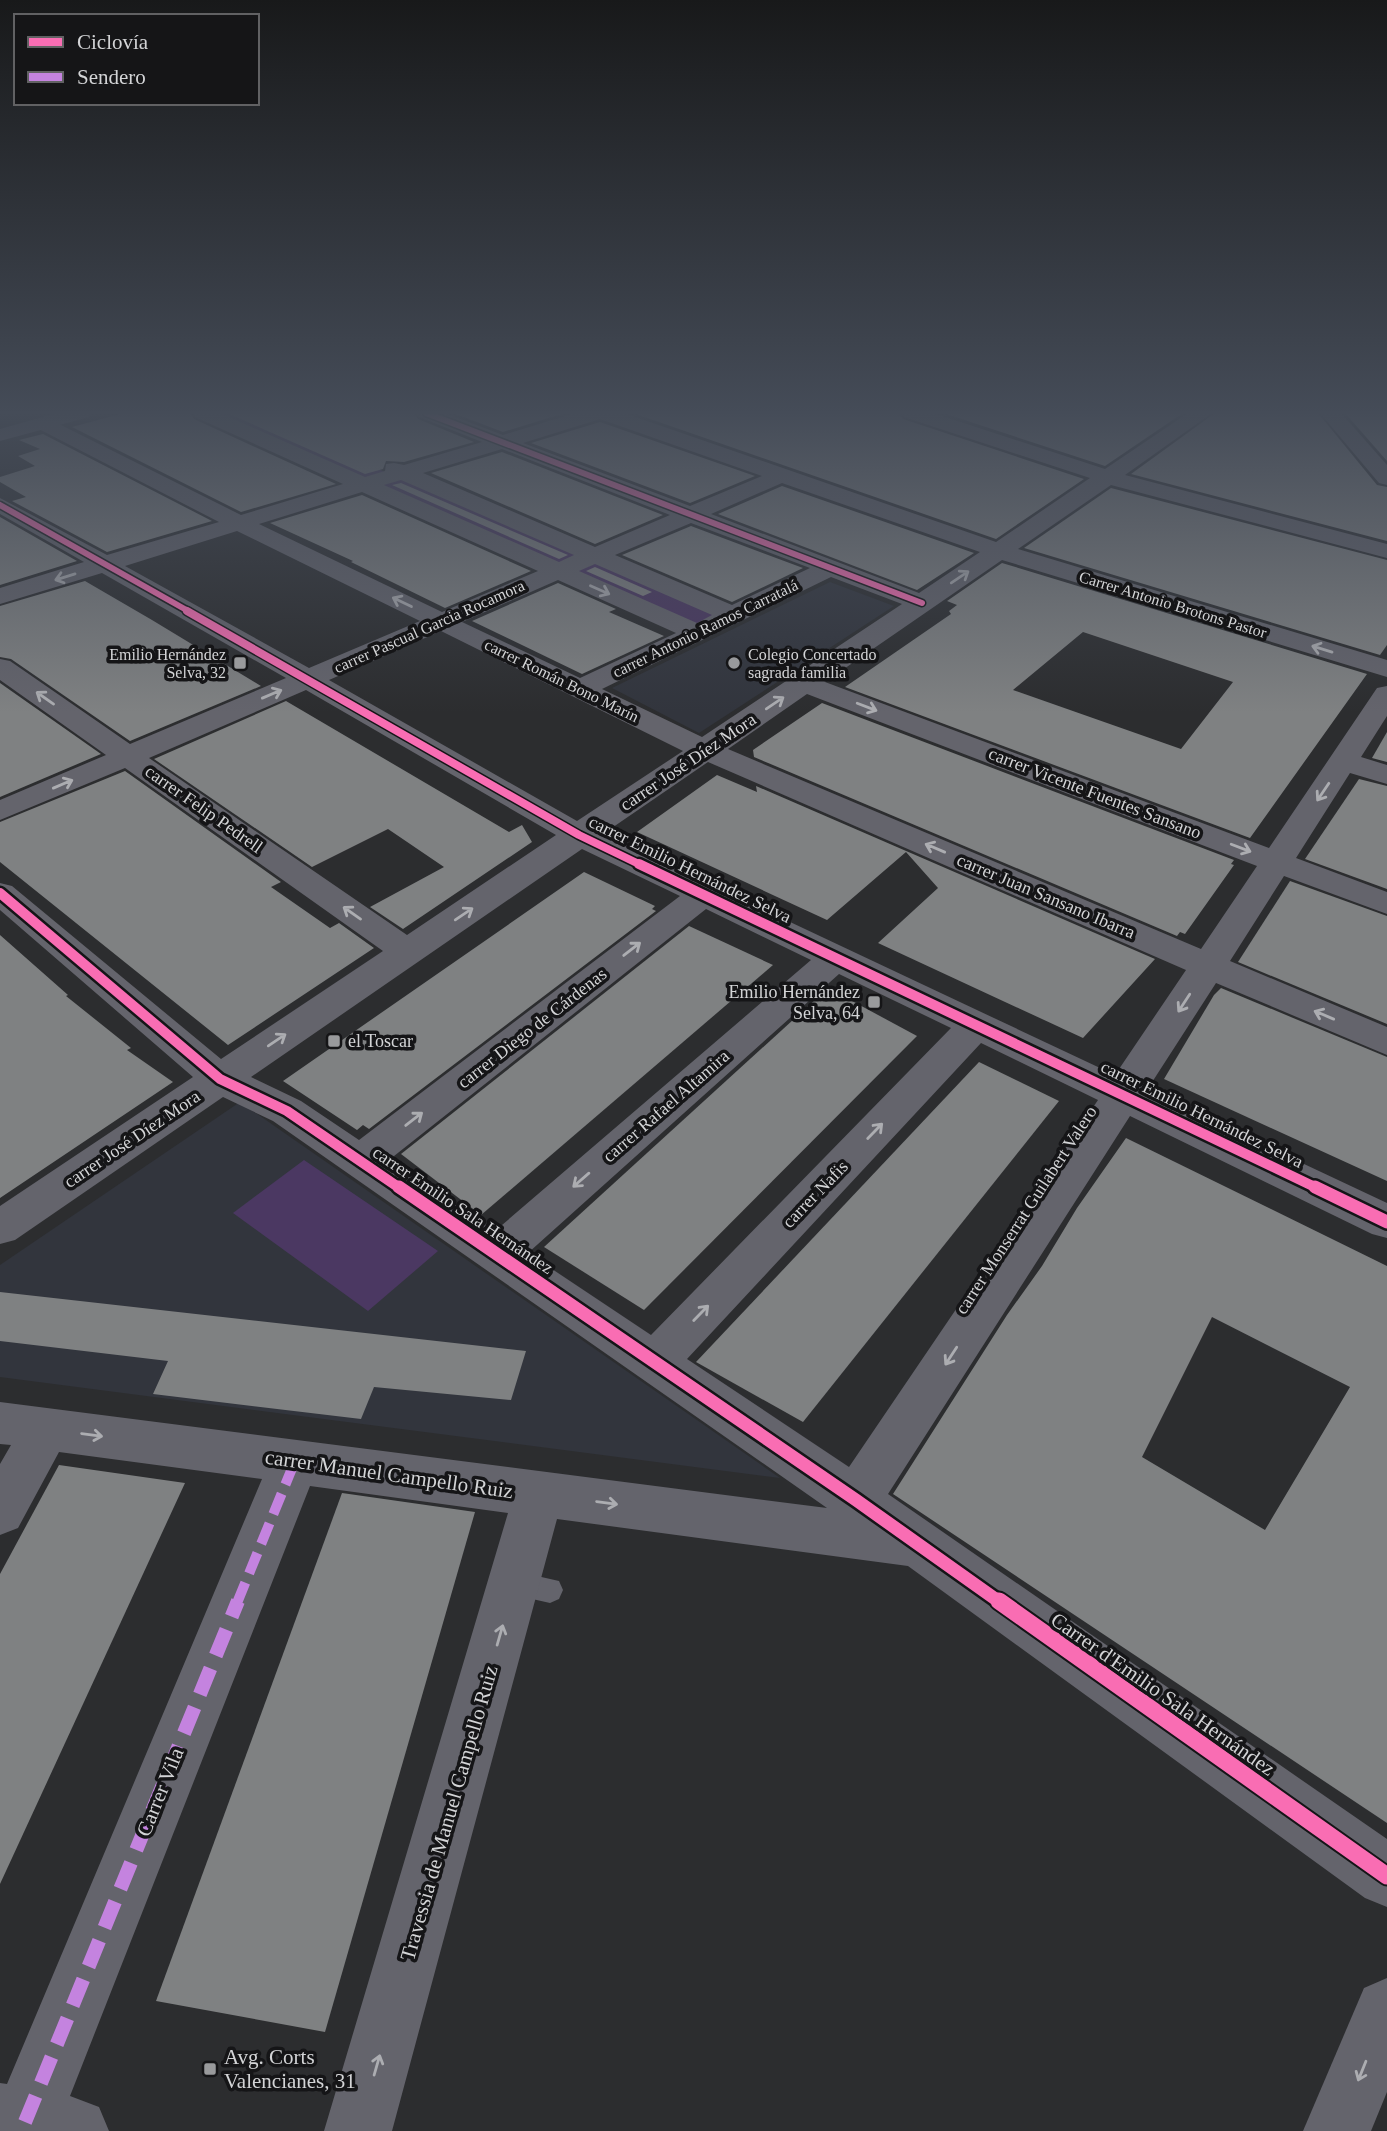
<svg xmlns="http://www.w3.org/2000/svg" width="1387" height="2131" font-family="'Times New Roman',serif">
	<style>
		.built { fill: #32353d }
		.green { fill: #4b3862 }
		.building { fill: #7f8182; fill-rule: evenodd }
		.lines { fill: none; stroke-linecap: round; stroke-linejoin: round }
		.lane { fill: #64646c; fill-rule: evenodd }
		.street { fill: #64646c; fill-rule: evenodd }
		.secondary { fill: #666670; fill-rule: evenodd }
		.quiet-far1 { stroke: #c483df; stroke-width: 10; stroke-dasharray: 22 10; stroke-linecap: butt }
		.quiet { stroke: #c483df; stroke-width: 14; stroke-dasharray: 28 14; stroke-linecap: butt }
		.cycleway-far4-casing { stroke: #151517; stroke-width: 9 }
		.cycleway-far3-casing { stroke: #151517; stroke-width: 11 }
		.cycleway-far2-casing { stroke: #151517; stroke-width: 15 }
		.cycleway-far1-casing { stroke: #151517; stroke-width: 18 }
		.cycleway-casing { stroke: #151517; stroke-width: 21 }
		.cycleway-far4 { stroke: #f96db3; stroke-width: 6 }
		.cycleway-far3 { stroke: #f96db3; stroke-width: 8 }
		.cycleway-far2 { stroke: #f96db3; stroke-width: 10 }
		.cycleway-far1 { stroke: #f96db3; stroke-width: 13 }
		.cycleway { stroke: #f96db3; stroke-width: 17 }
		.oneway { stroke: #acadb1 }
		.poi-dot { fill: #999a9c; stroke: #151517; stroke-width: 2.5 }
		.labels { text-anchor: middle; stroke-width: 7; stroke-linejoin: round; paint-order: stroke }
		.far-street-label { font-size: 16px; fill: #d3d4d6; stroke: #151517 }
		.far-poi-label { font-size: 16px; fill: #d3d4d6; stroke: #151517; text-anchor: end }
		.street-label { font-size: 18px; fill: #d3d4d6; stroke: #151517 }
		.poi-label { font-size: 18px; fill: #d3d4d6; stroke: #151517; text-anchor: end }
		.near-street-label { font-size: 21px; fill: #d3d4d6; stroke: #151517 }
		.near-poi-label { font-size: 21px; fill: #d3d4d6; stroke: #151517; text-anchor: start }
	</style>
	<rect width="100%" height="100%" fill="#2c2d2f"/>
	<!-- built -->
	<g class="built">
		<polygon points="830,582 894,606 699,733 612,688"/>
		<polygon points="240,1102 780,1478 0,1377 0,1265"/>
	</g>
	<!-- green -->
	<g class="green">
		<polygon points="216,413 251,413 387,473 364,480"/>
		<polygon points="402,479 582,555 557,565 379,486"/>
		<polygon points="599,562 719,615 696,626 574,572"/>
		<polygon points="304,1160 438,1251 368,1311 233,1213"/>
	</g>
	<!-- building -->
	<g class="building">
		<polygon points="124,413 190,413 194,419 336,484 241,512 72,427"/>
		<polygon points="227,413 414,413 418,419 474,442 404,462 386,461 383,469 365,474"/>
		<polygon points="453,413 565,413 503,432"/>
		<polygon points="633,413 899,413 903,419 1084,479 996,539"/>
		<polygon points="943,413 1183,413 1105,466"/>
		<polygon points="1215,413 1318,413 1377,485 1387,487 1387,541 1131,474"/>
		<polygon points="1345,413 1387,413 1387,461"/>
		<polygon points="600,422 755,476 690,503 531,443"/>
		<polygon points="43,434 212,521 107,552 12,501 26,497 0,482 0,477 35,466 18,456 40,449 19,440"/>
		<polygon points="502,452 663,515 595,544 431,473"/>
		<polygon points="401,483 568,555 559,559 392,485"/>
		<polygon points="782,486 974,553 917,590 718,514"/>
		<polygon points="1111,488 1387,560 1387,645 1380,655 1024,548"/>
		<polygon points="362,495 531,571 445,608 351,562 353,561 270,523"/>
		<polygon points="0,517 77,561 0,585"/>
		<polygon points="691,526 803,568 732,602 622,555"/>
		<path d="M 1002,563 L 1367,674 L 1250,838 L 845,687 L 951,614 L 949,611 L 957,605 L 947,601 ZM 1083,632 L 1233,682 L 1181,749 L 1013,690 Z"/>
		<polygon points="595,567 652,592 643,596 586,571"/>
		<polygon points="85,581 152,620 261,686 130,741 11,659 0,657 0,606"/>
		<polygon points="558,583 616,609 609,612 664,636 582,674 472,621"/>
		<polygon points="0,683 101,754 0,797"/>
		<polygon points="286,701 509,832 522,825 532,842 403,929 370,907 444,867 388,829 312,867 154,759"/>
		<polygon points="822,703 1234,860 1231,864 1234,865 1185,934 1180,932 1177,936 754,757 753,750"/>
		<polygon points="1387,732 1387,762 1372,758"/>
		<polygon points="125,771 281,882 271,887 330,928 339,923 374,948 228,1045 0,862 0,822"/>
		<polygon points="717,775 757,792 756,786 1155,959 1083,1038 878,943 938,888 906,852 827,920 637,832"/>
		<polygon points="1359,779 1387,786 1387,889 1305,859"/>
		<polygon points="584,872 655,906 652,909 656,911 369,1129 363,1125 357,1130 283,1081"/>
		<polygon points="1290,881 1387,916 1387,1024 1238,962"/>
		<polygon points="689,926 773,965 481,1215 401,1154"/>
		<polygon points="0,935 68,995 66,996 131,1048 127,1050 173,1082 0,1198"/>
		<polygon points="828,988 917,1036 644,1310 544,1247"/>
		<polygon points="1221,988 1387,1057 1387,1181 1164,1079 1214,995"/>
		<polygon points="979,1062 1059,1101 803,1422 696,1362"/>
		<path d="M 1126,1138 L 1387,1266 L 1387,1823 L 893,1494 L 1007,1315 L 1042,1266 L 1077,1208 ZM 1212,1317 L 1350,1387 L 1265,1530 L 1142,1457 Z"/>
		<polygon points="0,1292 526,1351 511,1400 374,1387 361,1419 153,1394 168,1361 0,1341"/>
		<polygon points="59,1465 185,1483 0,1884 0,1574"/>
		<polygon points="342,1493 475,1512 325,2032 156,2001"/>
	</g>
	<g class="lines">
		<!-- lane -->
		<polygon class="lane" points="515,1571 559,1581 563,1590 559,1599 550,1603 506,1593 502,1584 506,1575"/>
		<!-- street -->
		<g class="street">
			<path d="M 192,413 L 220,413 L 365,477 L 385,471 L 386,464 L 394,463 L 404,465 L 482,442 L 419,417 L 416,413 L 445,413 L 503,435 L 575,413 L 624,413 L 996,542 L 1090,478 L 904,417 L 901,413 L 933,413 L 1105,469 L 1188,413 L 1212,413 L 1125,475 L 1387,544 L 1387,558 L 1111,485 L 1018,549 L 1387,660 L 1387,677 L 1002,560 L 825,682 L 1269,848 L 1377,688 L 1387,686 L 1387,716 L 1361,757 L 1387,765 L 1387,784 L 1350,773 L 1296,858 L 1387,892 L 1387,914 L 1284,876 L 1230,961 L 1387,1027 L 1387,1055 L 1216,983 L 1147,1090 L 1387,1203 L 1387,1238 L 1372,1234 L 1130,1116 L 888,1494 L 1387,1839 L 1387,1907 L 1365,1898 L 908,1566 L 557,1519 L 392,2131 L 324,2131 L 508,1513 L 310,1486 L 70,2096 L 99,2107 L 109,2131 L 0,2131 L 0,2083 L 7,2084 L 262,1479 L 59,1452 L 18,1528 L 0,1535 L 0,1464 L 11,1445 L 0,1444 L 0,1402 L 827,1508 L 273,1121 L 223,1097 L 15,1240 L 0,1244 L 0,1206 L 193,1077 L 0,910 L 0,883 L 12,886 L 221,1059 L 383,951 L 125,768 L 0,820 L 0,800 L 106,755 L 0,680 L 0,659 L 10,661 L 130,744 L 286,678 L 102,573 L 0,604 L 0,588 L 84,562 L 0,514 L 0,498 L 107,555 L 219,522 L 35,427 L 32,423 L 35,419 L 49,419 L 241,515 L 343,484 L 195,417 ZM 600,419 L 762,476 L 690,506 L 523,443 ZM 502,449 L 670,515 L 595,547 L 423,473 ZM 401,480 L 574,555 L 559,562 L 384,485 ZM 782,483 L 980,552 L 919,593 L 711,514 ZM 362,492 L 538,571 L 442,612 L 259,524 ZM 691,523 L 810,568 L 732,605 L 615,555 ZM 237,531 L 420,621 L 309,668 L 125,566 ZM 595,564 L 712,615 L 697,623 L 579,571 ZM 831,577 L 902,604 L 702,737 L 602,689 ZM 558,580 L 676,633 L 580,678 L 462,622 ZM 441,631 L 683,751 L 577,821 L 329,680 ZM 306,690 L 556,835 L 407,935 L 149,758 ZM 807,694 L 1257,866 L 1201,949 L 728,749 ZM 708,762 L 1186,970 L 1115,1075 L 603,834 ZM 582,849 L 680,896 L 359,1140 L 301,1101 L 251,1077 ZM 706,909 L 811,960 L 495,1231 L 389,1160 ZM 839,974 L 951,1028 L 651,1335 L 528,1253 ZM 981,1043 L 1098,1100 L 849,1467 L 687,1359 Z"/>
			<polygon points="1320,413 1341,413 1387,465 1387,485 1379,483"/>
			<polygon points="1387,1978 1387,2092 1371,2131 1303,2131 1364,1988"/>
		</g>
		<!-- secondary -->
		<polygon class="secondary" points="57,413 92,413 89,417 0,441 0,429"/>
		<!-- quiet-far1 -->
		<polyline class="quiet-far1" points="237,1603 295,1461"/>
		<!-- quiet -->
		<polyline class="quiet" points="25,2122 238,1601"/>
		<!-- cycleway-far4 casing -->
		<g class="cycleway-far4-casing">
			<g id="cycleway-far4">
				<polyline points="426,413 922,603"/>
				<polyline points="0,505 190,612"/>
			</g>
		</g>
		<!-- cycleway-far3 casing -->
		<g class="cycleway-far3-casing">
			<polyline id="cycleway-far3" points="187,611 579,835 643,866"/>
		</g>
		<!-- cycleway-far2 casing -->
		<g class="cycleway-far2-casing">
			<g id="cycleway-far2">
				<polyline points="639,864 1319,1189"/>
				<polyline points="0,893 220,1079 287,1111 401,1189"/>
			</g>
		</g>
		<!-- cycleway-far1 casing -->
		<g class="cycleway-far1-casing">
			<g id="cycleway-far1">
				<polyline points="399,1187 856,1500 1001,1603"/>
				<polyline points="1315,1187 1387,1222"/>
			</g>
		</g>
		<!-- cycleway casing -->
		<g class="cycleway-casing">
			<polyline id="cycleway" points="999,1601 1387,1876"/>
		</g>
		<!-- cycleway-far4 -->
		<use href="#cycleway-far4" class="cycleway-far4"/>
		<!-- cycleway-far3 -->
		<use href="#cycleway-far3" class="cycleway-far3"/>
		<!-- cycleway-far2 -->
		<use href="#cycleway-far2" class="cycleway-far2"/>
		<!-- cycleway-far1 -->
		<use href="#cycleway-far1" class="cycleway-far1"/>
		<!-- cycleway -->
		<use href="#cycleway" class="cycleway"/>
	</g>
	<!-- one-way arrows -->
	<defs><path id="oneway-shaft" d="M-6 0H5M1.5-3L5.5 0L1.5 3" fill="none" stroke-width="1.6" stroke-linecap="round" stroke-linejoin="round" transform="scale(1.75)"/></defs>
	<g class="oneway">
		<use href="#oneway-shaft" transform="translate(65 577) rotate(163)"/>
		<use href="#oneway-shaft" transform="translate(960 577) rotate(-34)"/>
		<use href="#oneway-shaft" transform="translate(600 590) rotate(24)"/>
		<use href="#oneway-shaft" transform="translate(402 602) rotate(-154)"/>
		<use href="#oneway-shaft" transform="translate(1322 649) rotate(-163)"/>
		<use href="#oneway-shaft" transform="translate(272 694) rotate(-23)"/>
		<use href="#oneway-shaft" transform="translate(45 698) rotate(-145)"/>
		<use href="#oneway-shaft" transform="translate(775 703) rotate(-34)"/>
		<use href="#oneway-shaft" transform="translate(867 707) rotate(21)"/>
		<use href="#oneway-shaft" transform="translate(63 784) rotate(-23)"/>
		<use href="#oneway-shaft" transform="translate(1323 792) rotate(124)"/>
		<use href="#oneway-shaft" transform="translate(935 848) rotate(-157)"/>
		<use href="#oneway-shaft" transform="translate(1241 848) rotate(21)"/>
		<use href="#oneway-shaft" transform="translate(352 913) rotate(-145)"/>
		<use href="#oneway-shaft" transform="translate(464 914) rotate(-34)"/>
		<use href="#oneway-shaft" transform="translate(632 949) rotate(-38)"/>
		<use href="#oneway-shaft" transform="translate(1184 1003) rotate(123)"/>
		<use href="#oneway-shaft" transform="translate(1324 1015) rotate(-157)"/>
		<use href="#oneway-shaft" transform="translate(277 1040) rotate(-34)"/>
		<use href="#oneway-shaft" transform="translate(414 1119) rotate(-38)"/>
		<use href="#oneway-shaft" transform="translate(875 1131) rotate(-46)"/>
		<use href="#oneway-shaft" transform="translate(581 1180) rotate(139)"/>
		<use href="#oneway-shaft" transform="translate(701 1313) rotate(-46)"/>
		<use href="#oneway-shaft" transform="translate(951 1356) rotate(123)"/>
		<use href="#oneway-shaft" transform="translate(92 1435) rotate(8)"/>
		<use href="#oneway-shaft" transform="translate(607 1503) rotate(8)"/>
		<use href="#oneway-shaft" transform="translate(500 1635) rotate(-74)"/>
		<use href="#oneway-shaft" transform="translate(377 2065) rotate(-74)"/>
		<use href="#oneway-shaft" transform="translate(1362 2071) rotate(112)"/>
	</g>
	<!-- sky -->
	<linearGradient id="sky" x2="0" y2="1"><stop stop-color="#18191a"/><stop offset="0.58" stop-color="#454c58"/><stop offset="1" stop-color="#454c58" stop-opacity="0"/></linearGradient>
	<rect width="1387" height="712" fill="url(#sky)"/>
	<!-- markers -->
	<g class="poi-dot">
		<rect x="233" y="656" width="14" height="14" rx="3.5"/>
		<circle cx="734" cy="663" r="7"/>
		<rect x="867" y="995" width="14" height="14" rx="3.5"/>
		<rect x="327" y="1034" width="14" height="14" rx="3.5"/>
		<rect x="203" y="2062" width="14" height="14" rx="3.5"/>
	</g>
	<g class="labels">
		<!-- far-street labels -->
		<g class="far-street-label">
			<text transform="translate(1173 604) rotate(17)" y="6">Carrer Antonio Brotons Pastor</text>
			<text transform="translate(429 626) rotate(-24)" y="6">carrer Pascual Garcia Rocamora</text>
			<text transform="translate(705 628) rotate(-26)" y="6">carrer Antonio Ramos Carratalá</text>
			<text transform="translate(562 680) rotate(26)" y="6">carrer Román Bono Marín</text>
		</g>
		<!-- far-poi labels -->
		<g class="far-poi-label">
			<text x="226" y="660">Emilio Hernández<tspan x="226" dy="18">Selva, 32</tspan></text>
			<text x="748" y="660" text-anchor="start">Colegio Concertado<tspan x="748" dy="18">sagrada familia</tspan></text>
		</g>
		<!-- street labels -->
		<g class="street-label">
			<text transform="translate(688 762) rotate(-34)" y="6">carrer José Díez Mora</text>
			<text transform="translate(1095 793) rotate(21)" y="6">carrer Vicente Fuentes Sansano</text>
			<text transform="translate(204 809) rotate(35)" y="6">carrer Felip Pedrell</text>
			<text transform="translate(690 869) rotate(26)" y="6">carrer Emilio Hernández Selva</text>
			<text transform="translate(1046 896) rotate(23)" y="6">carrer Juan Sansano Ibarra</text>
			<text transform="translate(532 1028) rotate(-38)" y="6">carrer Diego de Cárdenas</text>
			<text transform="translate(666 1106) rotate(-41)" y="6">carrer Rafael Altamira</text>
			<text transform="translate(1202 1114) rotate(26)" y="6">carrer Emilio Hernández Selva</text>
			<text transform="translate(132 1139) rotate(-34)" y="6">carrer José Díez Mora</text>
			<text transform="translate(815 1194) rotate(-46)" y="6">carrer Nafis</text>
			<text transform="translate(463 1210) rotate(34)" y="6">carrer Emilio Sala Hernández</text>
			<text transform="translate(1026 1210) rotate(-57)" y="6">carrer Monserrat Guilabert Valero</text>
		</g>
		<!-- poi labels -->
		<g class="poi-label">
			<text x="860" y="998">Emilio Hernández<tspan x="860" dy="21">Selva, 64</tspan></text>
			<text x="348" y="1047" text-anchor="start">el Toscar</text>
		</g>
		<!-- near-street labels -->
		<g class="near-street-label">
			<text transform="translate(389 1474) rotate(8)" y="7">carrer Manuel Campello Ruiz</text>
			<text transform="translate(1163 1694) rotate(35)" y="7">Carrer d'Emilio Sala Hernández</text>
			<text transform="translate(160 1792) rotate(-68)" y="7">Carrer Vila</text>
			<text transform="translate(449 1813) rotate(-74)" y="7">Travessia de Manuel Campello Ruiz</text>
		</g>
		<!-- near-poi labels -->
		<g class="near-poi-label">
			<text x="224" y="2064">Avg. Corts<tspan x="224" dy="24">Valencianes, 31</tspan></text>
		</g>
	</g>
	<!-- legend -->
	<rect x="14" y="14" width="245" height="91" fill="#151517" stroke="#616163" stroke-width="2"/>
	<rect x="28" y="37" width="35" height="10" fill="#f96db3" stroke="#616163" stroke-width="2"/>
	<text x="77" y="49" font-size="21" fill="#d3d4d6">Ciclovía</text>
	<rect x="28" y="72" width="35" height="10" fill="#c483df" stroke="#616163" stroke-width="2"/>
	<text x="77" y="84" font-size="21" fill="#d3d4d6">Sendero</text>
</svg>
